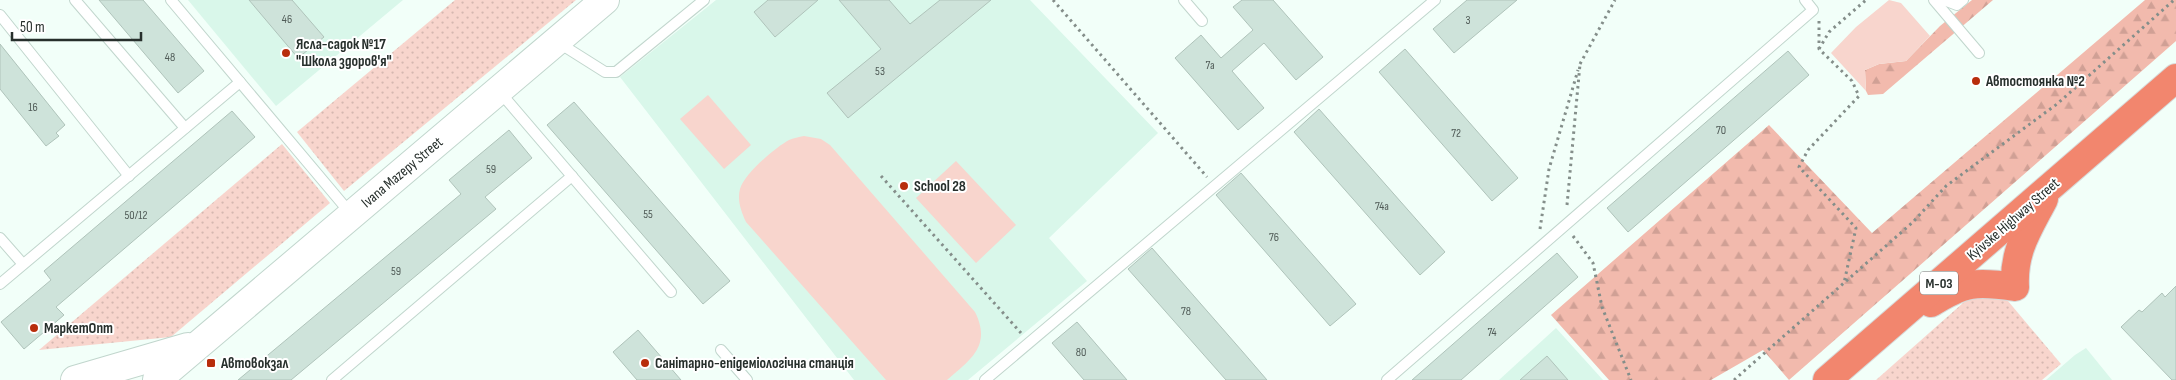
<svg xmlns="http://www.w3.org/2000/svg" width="2176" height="380" font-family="'Sofia Sans Condensed',sans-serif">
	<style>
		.built { fill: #d9f7ea }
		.grass { fill: url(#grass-dots) }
		.forest { fill: url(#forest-firs) }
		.garden { fill: #f8d5cd }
		.building { fill: #cee3da; stroke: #afc3ba }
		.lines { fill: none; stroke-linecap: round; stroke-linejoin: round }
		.lane-casing { stroke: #c1d6cd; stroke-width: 12 }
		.secondary-casing { stroke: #c1d6cd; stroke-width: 30 }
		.highway-casing { stroke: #d8dad9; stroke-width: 30 }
		.path { stroke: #848e8a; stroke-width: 3; stroke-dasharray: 2.5 4; stroke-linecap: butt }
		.lane { stroke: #fff; stroke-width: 10 }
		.secondary { stroke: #fff; stroke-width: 28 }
		.highway { stroke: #f2866e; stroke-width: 28 }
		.poi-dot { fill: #b82d0c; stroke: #fff; stroke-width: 2 }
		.labels { text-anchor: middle; stroke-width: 4; stroke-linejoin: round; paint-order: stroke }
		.number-label { font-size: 12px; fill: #515c58 }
		.shield { fill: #fff; stroke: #686d6b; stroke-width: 1 }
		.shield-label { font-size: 14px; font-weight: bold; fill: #272f2c }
		.poi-label { font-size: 15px; font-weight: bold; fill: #272f2c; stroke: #fff; text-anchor: start }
		.street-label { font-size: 15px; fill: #272f2c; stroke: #fff }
	</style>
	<defs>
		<pattern id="grass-dots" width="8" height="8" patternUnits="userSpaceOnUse" patternTransform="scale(1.25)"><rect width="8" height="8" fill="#f8d5cd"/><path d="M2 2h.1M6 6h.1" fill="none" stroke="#d5b7b0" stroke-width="1.8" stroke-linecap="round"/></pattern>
		<pattern id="forest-firs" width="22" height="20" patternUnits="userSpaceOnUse" patternTransform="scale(1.25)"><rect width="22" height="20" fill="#f2baad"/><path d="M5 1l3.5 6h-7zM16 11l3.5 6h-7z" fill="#d0a095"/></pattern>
	</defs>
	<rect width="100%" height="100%" fill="#f2fff9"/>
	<!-- built -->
	<g class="built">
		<polygon points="188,0 403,0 276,106"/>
		<polygon points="716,0 1030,0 1158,133 1049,238 1087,281 968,380 854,380 620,77"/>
		<polygon points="1556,328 1603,380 1499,380"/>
		<polygon points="2086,348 2112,380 2046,380 2075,355"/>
	</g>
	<!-- grass -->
	<g class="grass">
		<polygon points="455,0 576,0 344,191 297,132"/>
		<polygon points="282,144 330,203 171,337 39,350"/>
		<polygon points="1998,294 2008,301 2061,364 2042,380 1876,380 1972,295"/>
	</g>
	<!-- forest -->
	<g class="forest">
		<polygon points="1972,0 1993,0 1883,94 1868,95 1866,91 1865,70 1879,64 1906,61 1940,26"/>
		<polygon points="2145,0 2176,0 2176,41 1789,380 1763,350 1711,380 1609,380 1551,315 1769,125 1872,233"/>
	</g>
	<!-- garden -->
	<g class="garden">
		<polygon points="1889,0 1901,3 1930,36 1906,61 1879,64 1865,70 1866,91 1831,53 1856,27"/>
		<polygon points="708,95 751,145 724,169 680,119"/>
		<path d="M 804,136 L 821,139 L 830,145 L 975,312 C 992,346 970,360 947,380 L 886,380 L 746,222 C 741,211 737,200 740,189 C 744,174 776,147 789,140 C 793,138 799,137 804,136 Z"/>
		<polygon points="956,161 1016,225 976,263 916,198"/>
	</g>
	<!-- building -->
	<g class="building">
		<polygon points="99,0 143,0 204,71 178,93"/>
		<polygon points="249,0 292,0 324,37 298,58"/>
		<polygon points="768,0 818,0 775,37 754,12"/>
		<polygon points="839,0 889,0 910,24 940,0 991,0 848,118 827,93 881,49"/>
		<polygon points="1242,0 1273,0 1323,57 1296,80 1264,43 1232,71 1264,108 1238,130 1175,58 1201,35 1221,58 1253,30 1233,7"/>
		<polygon points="1467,0 1517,0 1454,53 1433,29"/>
		<polygon points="0,44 65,125 56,133 59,136 46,146 0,89"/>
		<polygon points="1405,49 1518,178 1492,201 1379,72"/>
		<polygon points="1788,51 1809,75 1628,232 1607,208"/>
		<polygon points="574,102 730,281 703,304 547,125"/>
		<polygon points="1319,109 1445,252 1420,275 1294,132"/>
		<polygon points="232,111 255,137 56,307 64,315 24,349 1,322 51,280 44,271"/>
		<polygon points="509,130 532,158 485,197 496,209 291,380 238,380 461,194 449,180"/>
		<polygon points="1241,173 1356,304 1330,326 1216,195"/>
		<polygon points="1152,248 1242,351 1267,380 1226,380 1128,269"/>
		<polygon points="1557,253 1578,277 1461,380 1412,380"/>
		<polygon points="2176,286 2176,380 2172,380 2121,327 2139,310 2142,312 2162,293 2165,297"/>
		<polygon points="1077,322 1127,380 1084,380 1052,343"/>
		<polygon points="638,330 681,380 637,380 613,352"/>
		<polygon points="1547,356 1568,380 1520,380"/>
	</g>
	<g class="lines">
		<!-- lane casing -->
		<g class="lane-casing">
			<g id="lane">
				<polyline points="75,0 185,128"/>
				<polyline points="171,0 351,214"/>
				<polyline points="1184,0 1202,21"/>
				<polyline points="1934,0 1979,53"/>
				<polyline points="1944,0 1957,5 1963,0"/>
				<polyline points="0,15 129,176"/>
				<polyline points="559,43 605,72 616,72 704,0"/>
				<polyline points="499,91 671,292"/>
				<polyline points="0,238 22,263"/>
				<polyline points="0,284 240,82"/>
				<polyline points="721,350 747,380"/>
				<polyline points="332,380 572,176"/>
				<polyline points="985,380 1435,0"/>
				<polyline points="1387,380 1813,10 1805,0"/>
			</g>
		</g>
		<!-- secondary casing -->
		<g class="secondary-casing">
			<g id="secondary">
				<polyline points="75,380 188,347"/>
				<polyline points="157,380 605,0"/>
			</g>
		</g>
		<!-- highway casing -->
		<g class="highway-casing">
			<g id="highway">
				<path d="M 1931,303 C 1964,282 1976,281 2015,287 C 2013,251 2028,230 2044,199"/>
				<polyline points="1827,380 2176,78"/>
			</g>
		</g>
		<!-- path -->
		<g class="path">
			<polyline points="1053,0 1207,177"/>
			<polyline points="1819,21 1819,49 1852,81 1859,96 1808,150 1799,167 1856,228 1844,283"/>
			<polyline points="1819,49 1829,32 1866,0"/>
			<polyline points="1580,64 1615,0"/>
			<polyline points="881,176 1021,333"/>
			<polyline points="1567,205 1580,64"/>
			<polyline points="1540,229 1549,169 1578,70"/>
			<polyline points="1573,236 1593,263 1602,307 1631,380"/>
			<polyline points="1734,380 1913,222 1946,186 2057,104 2174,0"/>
		</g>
		<!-- lane -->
		<use href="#lane" class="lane"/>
		<!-- secondary -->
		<use href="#secondary" class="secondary"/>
		<!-- highway -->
		<use href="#highway" class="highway"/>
	</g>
	<!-- markers -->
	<g class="poi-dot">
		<circle cx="286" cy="53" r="5"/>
		<circle cx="1976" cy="81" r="5"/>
		<circle cx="904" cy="186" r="5"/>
		<circle cx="34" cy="328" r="5"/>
		<rect x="206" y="358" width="10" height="10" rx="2.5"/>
		<circle cx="645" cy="363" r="5"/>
	</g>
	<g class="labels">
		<!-- number labels -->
		<g class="number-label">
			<text x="287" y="23">46</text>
			<text x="1468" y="24">3</text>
			<text x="170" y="61">48</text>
			<text x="1210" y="69">7а</text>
			<text x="880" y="75">53</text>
			<text x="33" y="111">16</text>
			<text x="1721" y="134">70</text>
			<text x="1456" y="137">72</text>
			<text x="491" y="173">59</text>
			<text x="1382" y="210">74а</text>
			<text x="648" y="218">55</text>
			<text x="136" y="219">50/12</text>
			<text x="1274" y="241">76</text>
			<text x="396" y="275">59</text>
			<text x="1186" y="315">78</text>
			<text x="1492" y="336">74</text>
			<text x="1081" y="356">80</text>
		</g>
		<!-- shield labels -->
		<rect class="shield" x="1920" y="271.5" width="38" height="23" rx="4"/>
		<g class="shield-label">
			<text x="1939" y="288">М-03</text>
		</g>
		<!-- poi labels -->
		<g class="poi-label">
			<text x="296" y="49">Ясла-садок №17<tspan x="296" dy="17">"Школа здоров'я"</tspan></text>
			<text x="1986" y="86">Автостоянка №2</text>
			<text x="914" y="191">School 28</text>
			<text x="44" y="333">МаркетОпт</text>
			<text x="221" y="368">Автовокзал</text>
			<text x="655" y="368">Санітарно-епідеміологічна станція</text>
		</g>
		<!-- street labels -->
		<g class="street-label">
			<text transform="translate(402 172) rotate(-40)" y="5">Ivana Mazepy Street</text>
			<text transform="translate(2013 219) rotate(-41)" y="5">Kyivske Highway Street</text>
		</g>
	</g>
	<!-- scale -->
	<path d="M12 32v8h129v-8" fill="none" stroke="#272f2c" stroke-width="2.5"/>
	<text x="20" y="32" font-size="15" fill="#272f2c" stroke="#ffffff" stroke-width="4" paint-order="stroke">50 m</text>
</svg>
